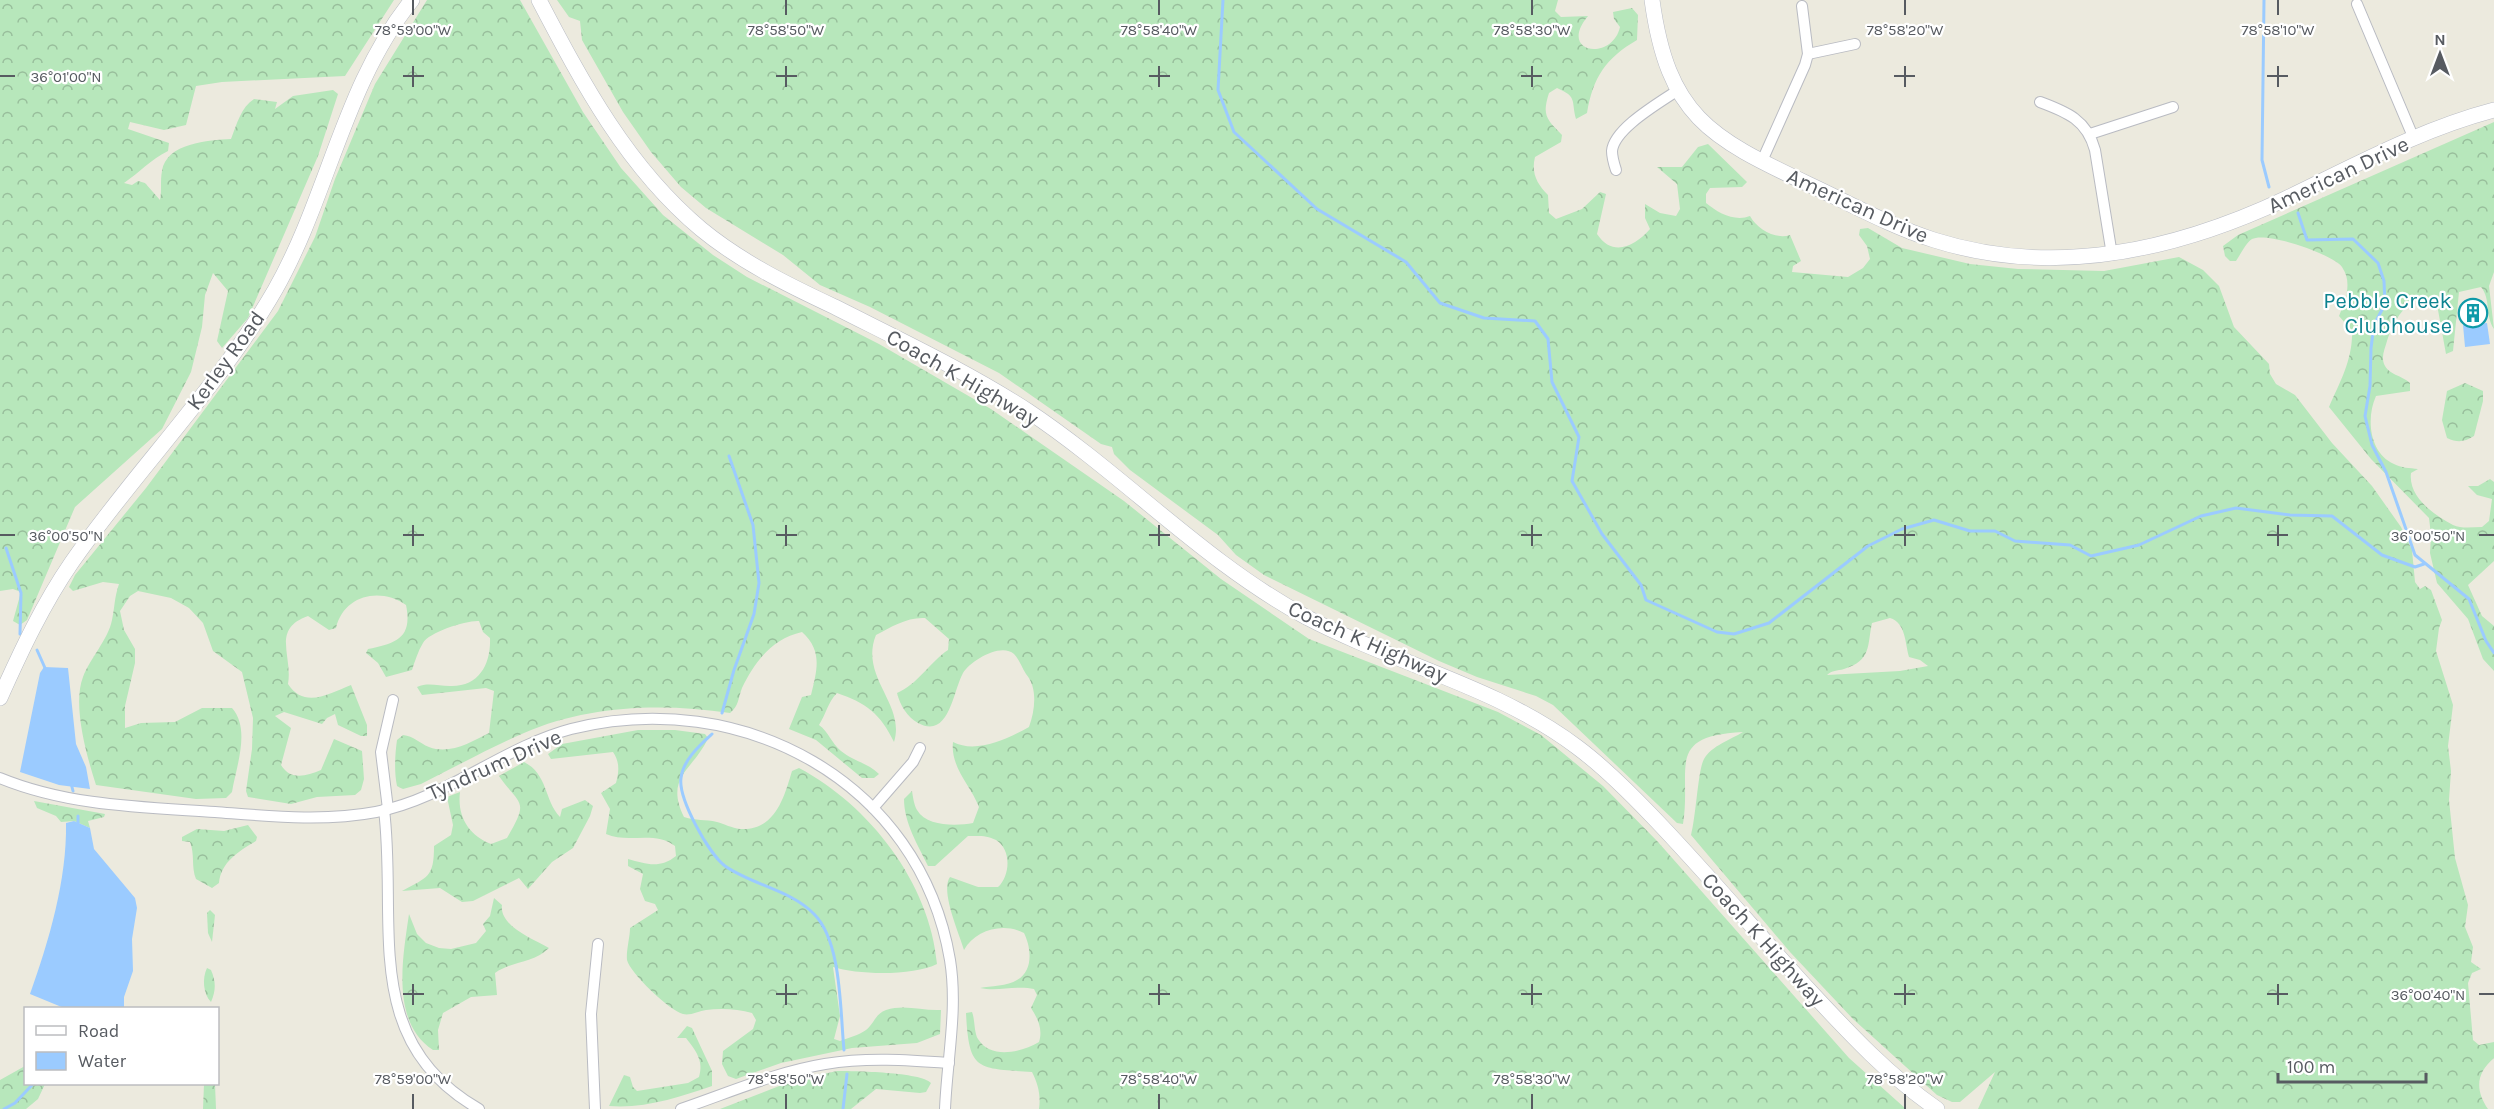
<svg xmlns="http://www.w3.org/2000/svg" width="2494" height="1109" font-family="Karla,sans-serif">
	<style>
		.forest { fill: url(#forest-crowns); fill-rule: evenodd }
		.water { fill: #9bcbff }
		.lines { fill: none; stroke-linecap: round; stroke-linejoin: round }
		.stream { stroke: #9bcbff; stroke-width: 3 }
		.street-casing { stroke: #b9bbc2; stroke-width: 12 }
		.secondary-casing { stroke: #b9bcc4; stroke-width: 16 }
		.street { stroke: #fff; stroke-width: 10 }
		.secondary { stroke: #fff; stroke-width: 15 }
		.ticks { fill: none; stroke: #575b61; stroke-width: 2 }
		.labels { text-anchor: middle; stroke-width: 4.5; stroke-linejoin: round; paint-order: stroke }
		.street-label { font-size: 22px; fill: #575b61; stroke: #fff }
		.culture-label { font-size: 22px; fill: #0d838f; stroke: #fff; text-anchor: end }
		.ticks-label { font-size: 15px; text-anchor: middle; fill: #575b61; stroke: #fff; stroke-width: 4.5; stroke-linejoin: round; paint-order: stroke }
	</style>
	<defs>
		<pattern id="forest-crowns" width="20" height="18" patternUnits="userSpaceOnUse" patternTransform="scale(1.5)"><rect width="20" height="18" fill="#b7e7bb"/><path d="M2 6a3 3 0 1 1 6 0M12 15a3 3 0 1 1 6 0" fill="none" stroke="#98be9b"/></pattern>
	</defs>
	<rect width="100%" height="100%" fill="#eceade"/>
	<!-- forest -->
	<g class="forest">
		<path d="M 0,0 L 394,0 L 345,76 L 222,82 L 196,86 L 186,125 L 164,130 L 130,122 L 128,129 L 169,143 L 168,151 C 150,160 140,172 124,183 L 132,185 L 138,181 L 145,183 L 160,200 C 162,190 160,181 162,171 C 166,143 209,140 231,139 C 237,124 241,107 254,99 L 277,102 L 275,109 L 293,96 L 333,90 L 338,94 L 318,156 L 248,318 L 222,348 L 217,341 L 228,291 L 213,273 L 205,295 L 202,327 L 191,372 L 162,429 L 75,507 L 27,620 L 20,625 L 13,621 L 21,592 L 13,589 L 0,591 Z"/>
		<path d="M 427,0 L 520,0 L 583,112 L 621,168 L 663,215 L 713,255 L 747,277 L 879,344 L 991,409 L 1124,501 L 1221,579 L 1309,639 L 1498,712 L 1541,735 L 1603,786 L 1658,842 L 1849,1058 L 1906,1109 L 1039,1109 C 1041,1095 1038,1084 1032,1072 C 977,1068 969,1072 966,1013 L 972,1012 C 975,1019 974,1033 978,1039 C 991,1060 1022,1052 1039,1042 C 1043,1029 1038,1019 1031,1008 L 1037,995 L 1034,989 C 1016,985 998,992 980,988 C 990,986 1008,986 1017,980 C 1034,971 1031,947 1024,933 C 1003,922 975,930 964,950 C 959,933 940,891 950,877 L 978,887 L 998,887 C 1010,876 1012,850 996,840 C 987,835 978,836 968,836 L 935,866 L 928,866 C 918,845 904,823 904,799 L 912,791 C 913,797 914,805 917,810 C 927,827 957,826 973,823 L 979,807 C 971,786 950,767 953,742 C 976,754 1007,739 1029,727 C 1035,710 1038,688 1026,674 C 1022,668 1019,659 1014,654 C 1001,642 970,661 963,673 C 953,691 949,740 918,723 C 907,717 900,705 897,693 C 917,685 930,662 948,650 L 949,639 L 925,618 C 907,617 891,627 876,635 C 859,677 906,704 894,742 C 880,713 866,703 837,693 C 828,702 826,714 819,725 C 829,732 831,743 841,751 C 853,761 868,763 879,774 L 874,778 L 862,778 L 816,740 L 789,729 L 802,697 L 811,695 C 817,670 823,651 802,632 C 772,639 755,661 742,688 C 738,698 739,706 730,713 C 662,703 588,705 524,733 C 489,748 455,767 421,784 L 403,789 L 397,786 C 394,772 395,754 397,740 L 403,735 C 414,736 419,743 429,747 C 450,755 471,742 489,733 L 494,691 L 486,688 L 422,695 L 417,687 C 428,682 438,686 450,686 C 479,687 491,664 490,638 L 483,632 L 479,621 C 467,620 429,632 423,643 C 418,651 415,661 412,670 L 386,677 L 378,663 L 366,653 L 368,649 C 395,643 413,639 406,605 C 380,587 344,595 336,628 L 329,630 L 308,616 C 271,629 293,656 288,684 C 304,709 329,694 351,685 L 367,725 L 367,736 L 361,736 L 338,725 L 335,714 L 327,718 L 322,724 L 284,712 L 275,716 L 291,728 L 281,765 C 291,781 306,776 321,770 L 334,739 L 362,751 L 364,779 L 361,790 L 355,795 L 317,797 L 291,804 L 248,797 L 246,791 L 252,749 L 253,718 L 242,672 L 213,651 L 203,623 L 189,608 L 171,598 L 138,591 L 130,596 L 120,611 L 124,630 L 135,649 L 135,663 L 125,706 L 125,728 L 141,723 L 175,722 L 202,708 L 232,708 C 251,729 236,767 232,792 L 226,798 L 196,799 L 96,785 C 87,757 72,705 83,677 C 90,658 108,640 112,620 C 115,606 114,599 119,584 L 103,582 L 73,591 L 69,587 L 75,575 L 146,488 L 278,311 L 315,237 L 335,179 L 375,84 Z"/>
		<path d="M 557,0 L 1558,0 L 1555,11 L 1561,17 L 1588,16 C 1557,53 1612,62 1620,27 L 1614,19 L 1613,12 L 1632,8 L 1638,15 L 1637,40 C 1606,58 1593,77 1587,113 L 1576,119 C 1571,101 1578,97 1557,88 L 1549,93 C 1542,115 1546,119 1562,135 L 1561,142 L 1535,157 C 1531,173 1537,184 1548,195 L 1549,213 L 1556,219 L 1582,209 L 1600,192 L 1606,194 L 1597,234 C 1613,258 1635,246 1650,229 L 1645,218 L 1645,204 L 1660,213 L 1676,216 L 1680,209 L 1677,184 L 1657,167 L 1682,167 L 1698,147 L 1708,144 L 1747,182 L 1742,187 L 1710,188 L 1706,194 L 1706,203 C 1718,213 1735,222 1750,216 C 1757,229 1776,240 1790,235 L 1801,261 L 1793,266 L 1792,272 L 1848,277 L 1863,268 L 1870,259 L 1867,246 L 1859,235 L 1860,229 L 1868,228 L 1902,248 L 1970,264 L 2018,269 L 2104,271 L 2179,257 L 2203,270 L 2219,286 L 2234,327 L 2269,364 L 2270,374 L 2276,384 L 2295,395 L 2332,443 L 2372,486 L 2401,527 L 2412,550 L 2415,582 L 2420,589 L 2425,586 L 2431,590 L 2442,620 L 2439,628 L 2436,651 L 2453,705 L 2448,746 L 2451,771 L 2449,800 L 2455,858 L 2468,905 L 2465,927 L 2473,947 L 2471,962 L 2481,969 L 2472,973 L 2468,983 L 2473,1040 L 2479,1045 L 2494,1042 L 2494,1058 C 2476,1073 2475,1090 2488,1109 L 1978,1109 L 1995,1072 L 1960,1102 L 1952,1102 L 1937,1095 L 1853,1019 L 1790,952 L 1691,835 C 1696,817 1698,769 1704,759 C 1711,746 1732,739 1743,732 C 1664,736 1692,768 1683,824 L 1677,823 L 1553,705 L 1536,696 L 1477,677 L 1439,661 L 1264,575 L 1236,555 L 1218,535 L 1130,470 L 1114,454 L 1112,447 L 1101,444 L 999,373 L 870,307 L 820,285 L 783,255 L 706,208 L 681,187 L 651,152 L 623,112 L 582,40 L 580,21 L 569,17 ZM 1890,618 C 1906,623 1905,643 1909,657 L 1920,660 L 1928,666 L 1900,671 L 1827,675 C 1832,670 1837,671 1844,669 C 1872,660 1867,646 1872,623 Z"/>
		<path d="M 2494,122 L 2494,272 L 2489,286 L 2494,329 C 2485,316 2491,299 2481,287 L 2459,292 L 2453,351 L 2446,354 L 2436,299 C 2408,294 2395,318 2387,341 C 2385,349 2381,356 2384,364 C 2389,375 2401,375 2410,383 L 2410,391 L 2376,396 C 2366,418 2369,453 2394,464 C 2401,468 2410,468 2418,469 L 2411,473 C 2408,497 2434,515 2453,525 C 2462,529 2472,527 2482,527 L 2489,521 L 2492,499 L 2477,495 L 2468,486 L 2478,486 L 2490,479 L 2494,482 L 2494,561 L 2468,585 L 2482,616 L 2494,626 L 2494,671 L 2483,659 L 2468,619 L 2437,583 L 2430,553 L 2431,535 L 2429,518 L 2371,459 L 2329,407 C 2340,382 2353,359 2352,331 L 2339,316 C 2345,301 2353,283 2342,267 C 2334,255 2267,231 2252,239 C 2246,243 2240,255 2236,261 L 2230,261 L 2225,256 L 2223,246 L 2238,235 Z"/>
		<path d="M 2465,383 L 2483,391 L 2483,401 L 2474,436 C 2464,442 2458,443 2447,438 L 2442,420 L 2447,391 Z"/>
		<path d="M 638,730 L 675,730 L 705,734 L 708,738 C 694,770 664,776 684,817 C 696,821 705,819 717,822 C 724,824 732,828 740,829 C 775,831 784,798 792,771 L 799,768 C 869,805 930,883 937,964 C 914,976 858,975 833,967 L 840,1016 L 834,1039 L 840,1041 C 848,1038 859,1035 866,1030 C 874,1024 875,1014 886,1010 C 905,1004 922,1011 941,1010 L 940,1034 L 917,1043 L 852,1048 L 781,1063 L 736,1079 L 728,1076 L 722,1064 L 723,1051 L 753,1029 L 756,1020 L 752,1013 C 738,1009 721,1008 706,1010 C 699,1011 690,1016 683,1014 C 670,1011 630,973 627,960 C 626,951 630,937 630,928 L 658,910 L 655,904 L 645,901 L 640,889 L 643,874 L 628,866 L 628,859 C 646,864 660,869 676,856 L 675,846 C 655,830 628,844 606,834 L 610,809 L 601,793 L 616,783 C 619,772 620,762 613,752 L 551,759 L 548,754 L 562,744 Z"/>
		<path d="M 524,762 C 548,774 544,800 560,817 L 562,809 L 585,800 L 593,806 L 590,816 L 573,848 L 552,862 L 528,889 L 519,878 L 473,901 L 462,902 L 440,888 L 402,891 C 428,877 434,877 434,846 L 451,835 L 453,825 L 447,797 L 460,792 C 457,817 469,835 491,844 L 507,838 C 530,799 520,806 499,776 Z"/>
		<polygon points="34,801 105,814 104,817 88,821 90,828 74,821 61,822 56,816 37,808"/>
		<path d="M 248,825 L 257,837 L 256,841 C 239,851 221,862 219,883 L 212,888 L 196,879 C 191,867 195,854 190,842 L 182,841 L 182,837 L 197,829 L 224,831 Z"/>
		<path d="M 494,898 L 502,905 C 499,926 533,939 549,948 C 534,963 512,961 495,973 L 497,995 L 471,997 L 443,1013 L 438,1030 L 439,1050 L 433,1050 C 390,1022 403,956 409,914 L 417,934 L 426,943 L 439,948 L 451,949 L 476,943 L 486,931 L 483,924 L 490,916 Z"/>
		<polygon points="210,910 215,915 212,942 208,933 207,913"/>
		<path d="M 207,968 L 211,970 C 216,982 216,990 211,1002 C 203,994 202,978 207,968 Z"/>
		<path d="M 687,1026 L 692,1028 L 712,1071 L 712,1086 C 680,1097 644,1109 609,1106 L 624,1075 L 630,1077 L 633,1087 L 637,1091 L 688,1083 L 699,1077 C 704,1061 696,1051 686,1038 L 677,1038 Z"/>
		<polygon points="25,1066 26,1084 45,1084 38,1099 26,1109 0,1109 0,1080"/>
		<path d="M 837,1071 C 854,1071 921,1072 931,1083 L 926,1092 L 920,1093 L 876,1089 L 851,1109 L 720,1109 L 792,1081 Z"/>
		<polygon points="204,1084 215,1084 216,1109 203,1109"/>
	</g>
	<!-- water -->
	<g class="water">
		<polygon points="2487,323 2490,344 2465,347 2463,325"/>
		<polygon points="44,667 68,668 76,744 86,767 90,789 59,785 20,772 40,673"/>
		<path d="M 74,821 L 90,828 L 94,849 L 135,898 L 137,908 L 132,939 L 133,971 L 124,997 L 124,1008 L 64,1008 L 30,994 C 49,941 67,880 66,823 Z"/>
	</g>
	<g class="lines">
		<!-- stream -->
		<g class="stream">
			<polyline points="1223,0 1218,90 1234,132 1317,209 1406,262 1440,303 1484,318 1535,321 1548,339 1552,382 1579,437 1572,481 1602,534 1641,585 1646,600 1717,632 1734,634 1769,623 1868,546 1902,529 1934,520 1970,531 1995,531 2015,541 2070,545 2091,556 2139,545 2201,516 2236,508 2290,515 2332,516 2382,555 2415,567 2424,564"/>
			<polyline points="2264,0 2262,160 2269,187"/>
			<polyline points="2298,213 2307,240 2353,239 2378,263 2384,281 2385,304 2374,325 2371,348 2370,386 2365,416 2372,445 2386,472 2415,555 2469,599 2486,641 2494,653"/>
			<polyline points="6,548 21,593 20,634"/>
			<polyline points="37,650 45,668"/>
			<polyline points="722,713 734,670 754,614 759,583 753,525 729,456"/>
			<path d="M 712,734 C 700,745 683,760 681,778 C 678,799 709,854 725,866 C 752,885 791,890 814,914 C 842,942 840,1011 844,1050"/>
			<polyline points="71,783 73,791"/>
			<polyline points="78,816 78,826"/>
			<polyline points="4,1109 15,1103 33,1084"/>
			<polyline points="843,1109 847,1074"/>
		</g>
		<!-- street casing -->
		<g class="street-casing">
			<g id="street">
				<polyline points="2357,4 2414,139"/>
				<polyline points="1808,54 1855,44"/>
				<path d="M 2040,102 C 2067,112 2087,120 2095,150 L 2112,255"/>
				<polyline points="2090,134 2173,107"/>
				<polyline points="1762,161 1805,65 1808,54 1802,6"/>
				<path d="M 1616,170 C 1614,164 1612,157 1612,151 C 1614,128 1661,102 1678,90"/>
				<path d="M 0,778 C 68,806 142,807 215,812 C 268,816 323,822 376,812 C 447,798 503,747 571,729 C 740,686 920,781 950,960 C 958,1009 947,1060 945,1109"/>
				<polyline points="873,808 913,762 920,748"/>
				<polyline points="388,809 381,752 393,700"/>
				<path d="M 384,810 C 398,922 359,1041 479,1109"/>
				<polyline points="595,1109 591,1014 598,944"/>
				<path d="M 681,1109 C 728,1093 776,1072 825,1064 C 866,1057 908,1060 949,1063"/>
			</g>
		</g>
		<!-- secondary casing -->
		<g class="secondary-casing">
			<g id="secondary">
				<path d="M 539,0 C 583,84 627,167 701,229 C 741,262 788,285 835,307 C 900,340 966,371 1028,411 C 1124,475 1204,562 1306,617 C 1395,664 1496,686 1577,747 C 1604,767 1628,791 1651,815 C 1706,872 1757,933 1810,991 C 1850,1034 1889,1076 1937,1109"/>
				<path d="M 1652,0 C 1668,116 1709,137 1808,184 C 1849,203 1890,226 1934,240 C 2054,278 2174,251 2285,199 C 2352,167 2421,129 2494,110"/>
				<path d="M 0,698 C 21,651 43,604 72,562 C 136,470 219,387 275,290 C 328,197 344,84 412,0"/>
			</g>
		</g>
		<!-- street -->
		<use href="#street" class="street"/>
		<!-- secondary -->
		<use href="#secondary" class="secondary"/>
	</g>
	<!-- ticks -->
	<path class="ticks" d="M 413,0 L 413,15M 786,0 L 786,15M 1159,0 L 1159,15M 1532,0 L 1532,15M 1905,0 L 1905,15M 2278,0 L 2278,15M 413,66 L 413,87M 786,66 L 786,87M 1159,66 L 1159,87M 1532,66 L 1532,87M 1905,66 L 1905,87M 2278,66 L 2278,87M 0,76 L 15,76M 403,76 L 424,76M 776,76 L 797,76M 1149,76 L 1170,76M 1521,76 L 1542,76M 1894,76 L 1915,76M 2267,76 L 2288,76M 413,525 L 413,546M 786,525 L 786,546M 1159,525 L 1159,546M 1532,525 L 1532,546M 1905,525 L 1905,546M 2278,525 L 2278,546M 0,535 L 15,535M 403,535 L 424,535M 776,535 L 797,535M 1149,535 L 1170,535M 1521,535 L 1542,535M 1894,535 L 1915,535M 2267,535 L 2288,535M 2479,535 L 2494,535M 413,984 L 413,1005M 786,984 L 786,1005M 1159,984 L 1159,1005M 1532,984 L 1532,1005M 1905,984 L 1905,1005M 2278,984 L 2278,1005M 403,994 L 424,994M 776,994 L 797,994M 1149,994 L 1170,994M 1521,994 L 1542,994M 1894,994 L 1915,994M 2267,994 L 2288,994M 2479,994 L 2494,994M 413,1094 L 413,1109M 786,1094 L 786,1109M 1159,1094 L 1159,1109M 1532,1094 L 1532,1109M 1905,1094 L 1905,1109"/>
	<!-- icons -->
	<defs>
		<g id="building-ring" transform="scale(1.5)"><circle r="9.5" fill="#fff" stroke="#0f9aa8" stroke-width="1.5"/><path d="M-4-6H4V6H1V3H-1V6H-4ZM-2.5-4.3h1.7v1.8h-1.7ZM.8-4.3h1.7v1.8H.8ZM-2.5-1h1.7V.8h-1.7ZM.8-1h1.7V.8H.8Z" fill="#0f9aa8"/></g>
	</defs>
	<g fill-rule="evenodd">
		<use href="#building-ring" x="2473" y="313"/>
	</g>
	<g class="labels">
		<!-- street labels -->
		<g class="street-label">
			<text transform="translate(2338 174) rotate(-25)" y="8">American Drive</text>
			<text transform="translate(1858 205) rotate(24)" y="8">American Drive</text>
			<text transform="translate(225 360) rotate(-54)" y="8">Kerley Road</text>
			<text transform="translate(963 377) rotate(30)" y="8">Coach K Highway</text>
			<text transform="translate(1368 641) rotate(24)" y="8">Coach K Highway</text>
			<text transform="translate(494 764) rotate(-24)" y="8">Tyndrum Drive</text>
			<text transform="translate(1764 939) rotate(48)" y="8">Coach K Highway</text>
		</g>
		<!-- culture labels -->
		<g class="culture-label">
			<text x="2452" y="308">Pebble Creek<tspan x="2452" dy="25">Clubhouse</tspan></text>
		</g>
	</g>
	<g class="ticks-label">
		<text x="413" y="35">78°59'00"W</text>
		<text x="786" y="35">78°58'50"W</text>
		<text x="1159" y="35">78°58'40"W</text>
		<text x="1532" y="35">78°58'30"W</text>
		<text x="1905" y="35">78°58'20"W</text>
		<text x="2278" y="35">78°58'10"W</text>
		<text x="66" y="82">36°01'00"N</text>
		<text x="66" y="541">36°00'50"N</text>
		<text x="2428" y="541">36°00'50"N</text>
		<text x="2428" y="1000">36°00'40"N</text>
		<text x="413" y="1084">78°59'00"W</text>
		<text x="786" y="1084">78°58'50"W</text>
		<text x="1159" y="1084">78°58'40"W</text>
		<text x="1532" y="1084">78°58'30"W</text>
		<text x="1905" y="1084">78°58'20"W</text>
	</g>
	<!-- legend -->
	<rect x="24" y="1007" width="195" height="78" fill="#ffffff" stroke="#bcbdc0" stroke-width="1.5"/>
	<rect x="36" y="1026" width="30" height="9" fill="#ffffff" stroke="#bcbdc0" stroke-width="1.5"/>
	<text x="78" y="1037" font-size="18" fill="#575b61">Road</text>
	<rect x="36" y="1052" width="30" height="18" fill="#9bcbff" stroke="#bcbdc0" stroke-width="1.5"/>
	<text x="78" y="1067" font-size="18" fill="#575b61">Water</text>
	<!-- north arrow -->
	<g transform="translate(2440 54)" stroke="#ffffff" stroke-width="4.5" paint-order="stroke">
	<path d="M0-4.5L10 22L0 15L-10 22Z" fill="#575b61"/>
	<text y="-9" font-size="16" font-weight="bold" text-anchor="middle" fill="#575b61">N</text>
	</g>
	<!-- scale -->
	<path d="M2278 1073v9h148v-9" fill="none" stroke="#575b61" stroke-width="3"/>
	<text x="2287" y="1073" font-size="18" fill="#575b61" stroke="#ffffff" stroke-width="4.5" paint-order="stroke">100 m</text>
</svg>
